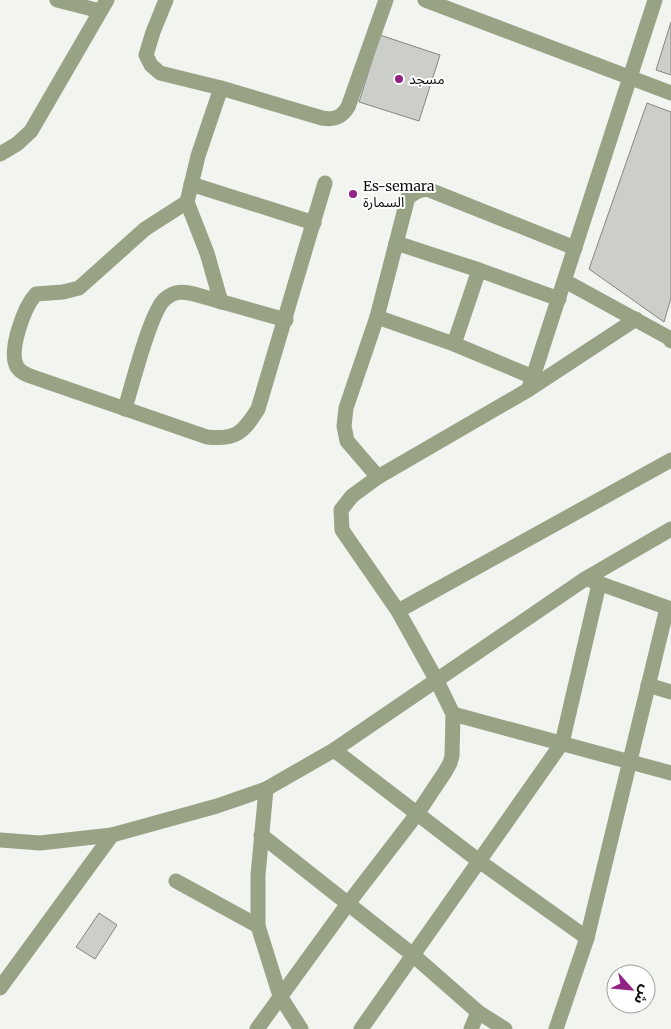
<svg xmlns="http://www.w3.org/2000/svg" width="671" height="1029" font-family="Merriweather,'Noto Sans Arabic',serif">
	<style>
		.building { fill: #ccceca; stroke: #848682 }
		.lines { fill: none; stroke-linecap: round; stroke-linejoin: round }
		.street { stroke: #98a386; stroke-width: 15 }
		.poi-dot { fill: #922384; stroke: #fff; stroke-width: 2 }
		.labels { text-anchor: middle; stroke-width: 4; stroke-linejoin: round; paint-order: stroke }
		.poi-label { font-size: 14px; fill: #0d0e0c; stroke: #fff; text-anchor: start }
	</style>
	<rect width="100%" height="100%" fill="#f2f4ef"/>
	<!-- building -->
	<g class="building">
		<polygon points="671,22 671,75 656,70"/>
		<polygon points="380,35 440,55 419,121 359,102"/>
		<polygon points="647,103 671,112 671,298 664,322 589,269"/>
		<polygon points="99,913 117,925 95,959 76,947"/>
	</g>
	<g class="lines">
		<!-- street -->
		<g class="street">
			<polyline points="57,0 100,11"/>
			<path d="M 166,0 L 153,32 L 146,55 L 151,65 L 160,73 L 221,88 L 322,118 C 334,120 341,118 348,107 L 386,0"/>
			<polyline points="425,0 671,93"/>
			<polyline points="0,154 17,144 31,131 107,0"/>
			<polyline points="191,184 314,223"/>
			<path d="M 187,202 L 145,229 L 79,288 L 63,292 L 36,294 C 24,307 8,351 17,367 C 21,373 27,375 33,377 L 207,437 C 236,440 243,433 258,409 L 325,183"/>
			<polyline points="396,243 479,270 559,299"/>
			<polyline points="565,281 669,338 671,341"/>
			<polyline points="221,302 207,253 187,202 198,156 221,88"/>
			<polyline points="377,317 454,344 533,377"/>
			<polyline points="454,344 479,270"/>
			<polyline points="528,390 533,377 655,0"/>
			<path d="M 125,409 C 131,388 151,310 165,299 C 174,291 183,291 194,294 L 286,320"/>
			<polyline points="378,477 347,441 344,426 346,408 377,317 408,197 418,191 427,189 575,248"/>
			<polyline points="590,580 671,609"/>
			<polyline points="398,611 671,460"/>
			<polyline points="648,685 671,692"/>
			<polyline points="453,714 671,773"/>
			<polyline points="334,750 479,861 587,938"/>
			<polyline points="266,789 258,875 258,926 280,996 301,1029"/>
			<polyline points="261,835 413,955 478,1012 505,1029"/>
			<polyline points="0,840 40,843 112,835 217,806 266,789 334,750 585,579 671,529"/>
			<polyline points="176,881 258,926"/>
			<polyline points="0,988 112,835"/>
			<polyline points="257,1029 347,905 417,814 445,772 450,763 452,756 453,714 437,681 398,611 342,530 341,510 352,496 378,477 528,390 636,319"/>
			<polyline points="361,1029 562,743 599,584"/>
			<polyline points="471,1029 478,1012"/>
			<polyline points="556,1029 587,938 667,608"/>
		</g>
	</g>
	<!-- markers -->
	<g class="poi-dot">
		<circle cx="399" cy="79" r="5"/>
		<circle cx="353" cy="194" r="5"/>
	</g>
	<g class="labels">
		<!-- poi labels -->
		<g class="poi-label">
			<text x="409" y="84">مسجد</text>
			<text x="363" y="191">Es-semara<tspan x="363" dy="16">السمارة</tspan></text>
		</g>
	</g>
	<!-- north arrow -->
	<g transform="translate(631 989) rotate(117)"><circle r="24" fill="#ffffff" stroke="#9e9f9e"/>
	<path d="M0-4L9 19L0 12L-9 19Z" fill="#922384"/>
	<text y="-8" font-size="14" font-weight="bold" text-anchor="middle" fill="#0d0e0c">ش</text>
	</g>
</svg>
